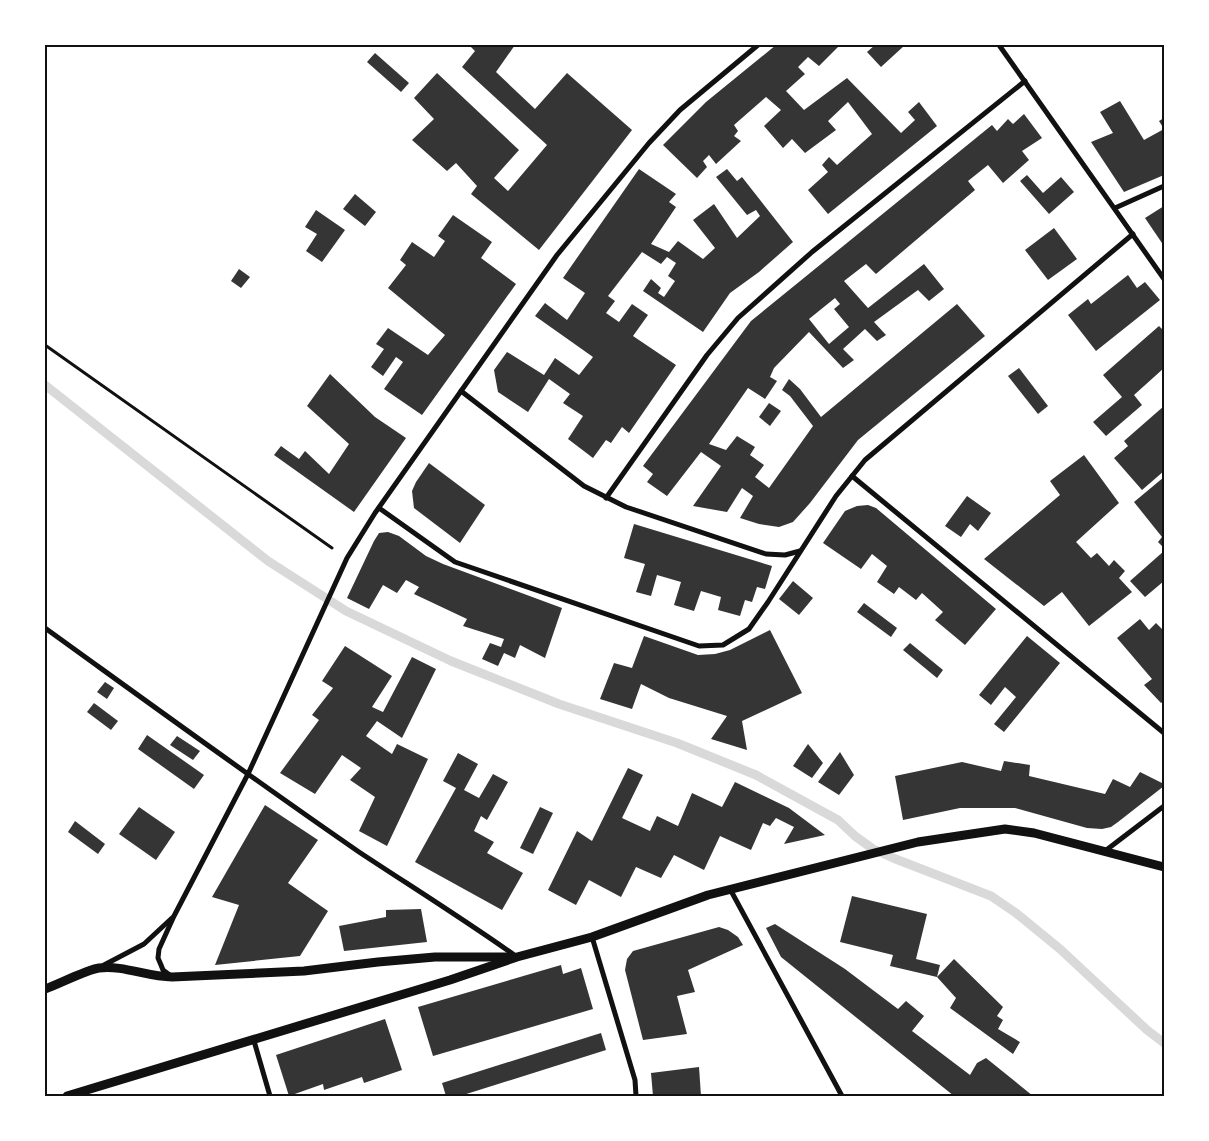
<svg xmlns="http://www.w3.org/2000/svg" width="1209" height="1141" font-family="Raleway,sans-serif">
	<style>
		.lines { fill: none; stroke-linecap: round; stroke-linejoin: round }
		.stream { stroke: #d9d9d9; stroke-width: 9 }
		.building { fill: #353535; fill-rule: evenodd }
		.path { stroke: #111; stroke-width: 3 }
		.minor { stroke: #111; stroke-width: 5 }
		.tertiary { stroke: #111; stroke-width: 9 }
		.neatline { fill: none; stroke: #111; stroke-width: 2 }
	</style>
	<rect width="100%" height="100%" fill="#fff"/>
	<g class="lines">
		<!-- stream -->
		<polyline class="stream" points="45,385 268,561 346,611 451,661 559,704 677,743 756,775 838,820 855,836 873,849 893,858 991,896 1016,913 1060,949 1147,1030 1164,1043"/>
	</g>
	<!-- building -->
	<g class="building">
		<polygon points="469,45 515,45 496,72 535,109 567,73 632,130 539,250 471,194 477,186 456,163 447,171 412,140 434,119 414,98 437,73 519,150 494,178 508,191 547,145 462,67 475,51"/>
		<polygon points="776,45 840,45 819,66 808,57 798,67 805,74 786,91 804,110 847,78 901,133 915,120 908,112 919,102 937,126 828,214 808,190 828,172 822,165 829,157 837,165 872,134 848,102 828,121 836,130 805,153 792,139 783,148 764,126 781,110 766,97 734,125 738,131 734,136 741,141 716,164 709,155 703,161 707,167 697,178 663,145 706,102"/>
		<polygon points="875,45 905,45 881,67 867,52"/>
		<polygon points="375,53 409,83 401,92 367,62"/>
		<polygon points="1120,101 1144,140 1164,129 1159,121 1164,118 1164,175 1124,192 1091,142 1113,133 1100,112"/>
		<path d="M 1024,114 L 1042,138 L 1022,151 L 1029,160 L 1003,183 L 988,165 L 968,181 L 975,190 L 876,274 L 866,264 L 844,281 L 868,308 L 924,264 L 944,289 L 929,301 L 918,290 L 874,322 L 886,335 L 877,341 L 865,329 L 843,349 L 854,360 L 843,368 L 809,332 L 774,368 L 770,377 L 777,381 L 765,399 L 748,388 L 709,444 L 726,450 L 737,436 L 755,447 L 750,455 L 764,465 L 755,477 L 769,488 L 813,426 L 790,396 L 782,390 L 789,379 L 800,389 L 821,417 L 957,304 L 985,336 L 858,440 L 810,503 L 793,522 L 779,527 L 759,524 L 740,518 L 753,496 L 742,488 L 727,512 L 693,506 L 721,466 L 701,452 L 667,496 L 647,482 L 653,474 L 643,466 L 751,321 L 992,125 L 997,131 L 1008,119 L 1013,124 ZM 835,298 L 840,304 L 834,309 L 849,327 L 829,344 L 809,319 Z"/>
		<polygon points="639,169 676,194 669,202 676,207 651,244 669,252 678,241 703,259 715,248 693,220 714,204 737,238 760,216 756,210 747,215 716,177 727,169 737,181 742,177 793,242 759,272 730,293 703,332 643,291 651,279 661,288 658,293 664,297 675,281 668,276 676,263 667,257 661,264 642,252 608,296 615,301 606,313 619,322 632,304 648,315 633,336 676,365 629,433 622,427 611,443 606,440 593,458 568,439 583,416 563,403 570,394 549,379 528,412 498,392 494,370 507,352 544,375 555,358 579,375 593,357 535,316 545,303 567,320 585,293 563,278"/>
		<polygon points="1027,175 1043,193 1061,177 1074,192 1049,214 1020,181"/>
		<polygon points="355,194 376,212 365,226 343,209"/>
		<polygon points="1164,206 1164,246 1145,218"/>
		<polygon points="316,210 345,230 322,262 306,251 317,234 305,227"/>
		<polygon points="453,215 492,242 481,258 516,284 422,415 384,389 403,362 396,357 383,376 371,367 384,349 376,344 388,328 428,355 445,335 388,288 406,265 400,260 412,242 434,257 445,241 438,236"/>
		<polygon points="1054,228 1077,259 1048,280 1025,250"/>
		<polygon points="239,269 250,277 241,288 231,281"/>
		<polygon points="1128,275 1137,288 1145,282 1160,300 1096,351 1068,315 1088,299 1091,304"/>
		<polygon points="1159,326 1164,331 1164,368 1134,395 1142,405 1106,436 1093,422 1122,397 1103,375"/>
		<polygon points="1019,368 1048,406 1038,414 1008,376"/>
		<polygon points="330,374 375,417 406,438 354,512 274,455 281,446 299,459 305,451 329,474 349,444 307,406"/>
		<polygon points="769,403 781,411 770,426 759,417"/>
		<polygon points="1164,406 1164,471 1142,490 1114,458 1128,446 1124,441"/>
		<polygon points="1084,455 1119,503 1076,542 1091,558 1097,553 1109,566 1114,560 1125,571 1119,578 1132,592 1089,626 1062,592 1044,606 984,559 1060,495 1050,481"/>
		<polygon points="429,463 485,505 460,543 414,508 412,491 416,482"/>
		<polygon points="1164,477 1164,548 1158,542 1162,537 1134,502"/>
		<polygon points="967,496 991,513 978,531 970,524 961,537 945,526"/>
		<polygon points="868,505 876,508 996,609 965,645 935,620 943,612 922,593 916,600 899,587 894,594 877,582 887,566 872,554 861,569 823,543 845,511 857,506"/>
		<polygon points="634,524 772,566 765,589 757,587 752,602 745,600 740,616 718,610 721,597 701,591 694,611 674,605 681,582 657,575 651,596 636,592 645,564 624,558"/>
		<polygon points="388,532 399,536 426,556 443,564 562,608 545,658 520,645 515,658 504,653 498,666 482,659 490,643 501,647 504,639 463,626 467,619 414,594 419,587 406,580 397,593 383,585 369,609 347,598 374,541 379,533"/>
		<polygon points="1164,551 1164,581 1145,597 1130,581"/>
		<polygon points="793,581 813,598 799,615 779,599"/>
		<polygon points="864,603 897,628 891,637 857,612"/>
		<polygon points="1140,619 1149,630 1156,623 1164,631 1164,701 1161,703 1144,685 1152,679 1117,638"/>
		<polygon points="770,630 802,693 742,721 747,750 711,739 727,716 669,698 641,684 632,709 600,699 614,663 632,668 644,636 698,655 715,654 730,650"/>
		<polygon points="1027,636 1060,663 1004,732 994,724 1016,697 1005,687 991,705 979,695"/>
		<polygon points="910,643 943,670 937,678 903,650"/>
		<polygon points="345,646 392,676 372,707 383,712 412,657 436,669 402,738 377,721 366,736 392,754 397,744 428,759 387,846 359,831 375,797 350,780 361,768 342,755 315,794 280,773 319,720 312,715 333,688 322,681"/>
		<polygon points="105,682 114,688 107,699 97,692"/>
		<polygon points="94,703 118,721 111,730 87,712"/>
		<polygon points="147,735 204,775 194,789 138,749"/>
		<polygon points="177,736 200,751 193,760 170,745"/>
		<polygon points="808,744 823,763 812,778 793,766"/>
		<polygon points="840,752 854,775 839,795 818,782"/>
		<polygon points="458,753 478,764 464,790 479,798 493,774 508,782 487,820 481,816 474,831 494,842 487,853 523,873 502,910 415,862 456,788 443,781"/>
		<polygon points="1004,761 1030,765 1029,776 1105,794 1113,779 1130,787 1140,772 1164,784 1164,786 1118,822 1111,827 1102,829 1087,828 1015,808 960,808 903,820 895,776 962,762 1001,771"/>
		<polygon points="628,768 643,775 622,818 650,831 657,816 678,826 692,793 722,807 735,782 789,808 825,835 784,844 794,827 776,818 770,826 763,823 751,850 720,836 704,870 674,855 661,878 636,867 621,897 589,880 576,905 548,890 577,831 592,841"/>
		<polygon points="265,805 318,840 288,883 328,911 300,956 215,965 239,905 212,897"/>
		<polygon points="139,807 175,832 156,860 119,834"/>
		<polygon points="540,807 553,813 533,854 520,848"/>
		<polygon points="75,821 105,844 98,854 68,832"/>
		<polygon points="852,896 927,914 916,959 940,965 937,977 954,959 1003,1007 997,1016 1003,1020 998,1029 1020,1042 1013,1054 950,1008 956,998 937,977 890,966 893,955 840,942"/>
		<polygon points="421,909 427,942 344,951 339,926 386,917 386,910"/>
		<polygon points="775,924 845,969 898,1009 906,1001 924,1016 912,1031 970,1075 977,1063 986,1058 1033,1096 954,1096 781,957 766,928"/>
		<polygon points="719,927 728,930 738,937 743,945 688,970 695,992 677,996 687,1034 643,1040 625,970 627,959 633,951"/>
		<polygon points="561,965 563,974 581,968 593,1009 433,1056 418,1007"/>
		<polygon points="385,1019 402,1070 364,1083 362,1077 324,1090 323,1084 289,1096 276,1055"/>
		<polygon points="601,1033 606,1050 460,1096 446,1096 442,1083"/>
		<polygon points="699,1067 701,1096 653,1096 651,1073"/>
	</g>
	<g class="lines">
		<!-- path -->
		<polyline class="path" points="45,345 332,548"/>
		<!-- minor -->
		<g class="minor">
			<polyline points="999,45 1164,279"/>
			<polyline points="1115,208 1164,186"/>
			<polyline points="461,391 584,486 626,507 766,554 785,555 800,551"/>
			<polyline points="852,476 1164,733"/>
			<polyline points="606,498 707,355 738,318 812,252 1025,81"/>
			<polyline points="379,508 455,562 699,646 723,645 749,629 768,602 836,496 865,460 1133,234"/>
			<path d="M 45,628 C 149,703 253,779 359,852 C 412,887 465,920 517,957"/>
			<polyline points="1105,851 1164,806"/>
			<polyline points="730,889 842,1096"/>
			<polyline points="592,937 635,1080 636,1096"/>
			<polyline points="104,965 144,944 172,918"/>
			<polyline points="171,976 163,970 161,965 158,958 159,949 174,916 248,774 347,558 375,513 557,255 649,143 680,110 758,45"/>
			<polyline points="254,1041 270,1096"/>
		</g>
		<!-- tertiary -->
		<g class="tertiary">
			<path d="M 45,989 C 59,984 86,970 99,968 C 124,965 147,977 172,977 L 304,971 L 378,962 L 435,957 L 509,957"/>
			<polyline points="67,1096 450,980 517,957 592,937 708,895 918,842 1005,829 1034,833 1164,867"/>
		</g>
	</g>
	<!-- border -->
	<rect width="1209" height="1141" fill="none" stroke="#ffffff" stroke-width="92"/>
	<rect x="46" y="46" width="1117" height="1049" class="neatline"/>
</svg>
